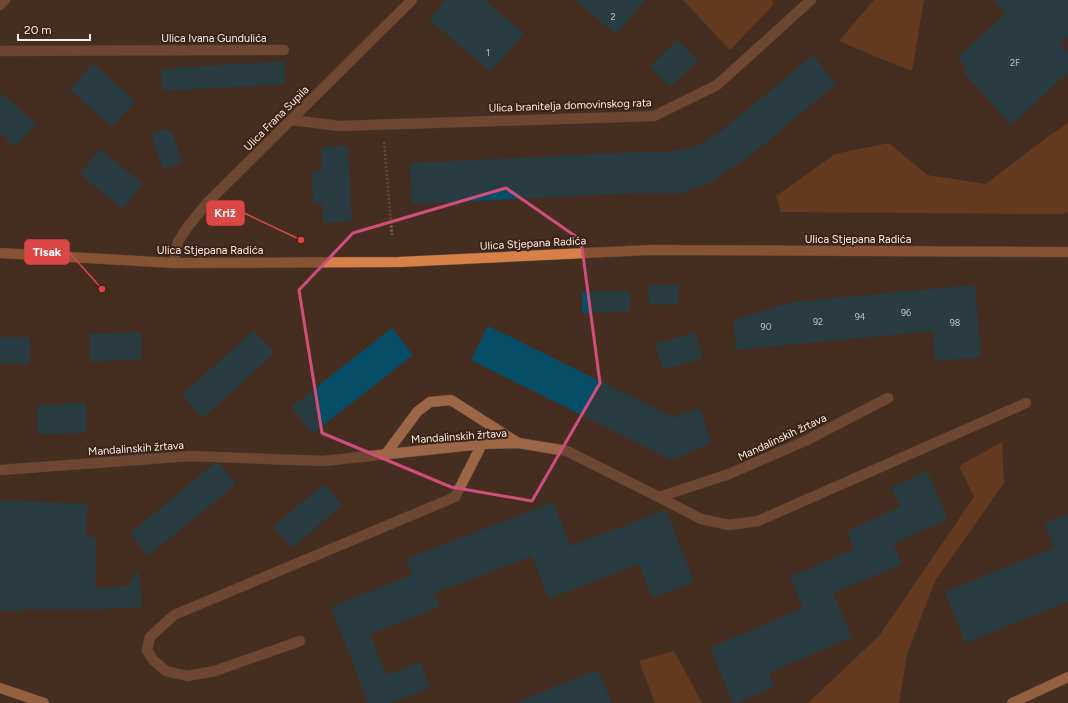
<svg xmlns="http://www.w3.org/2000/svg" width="1068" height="703" font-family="Figtree,sans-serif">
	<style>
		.forest { fill: #88491d }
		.building { fill: #064e68 }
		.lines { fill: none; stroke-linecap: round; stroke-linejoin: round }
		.service-casing { stroke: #624d3f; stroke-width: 11 }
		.minor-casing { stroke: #624d3f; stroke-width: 11 }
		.secondary-casing { stroke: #624d3f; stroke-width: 11 }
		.primary-casing { stroke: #624d3f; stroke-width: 11 }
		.path { stroke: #7f6a5e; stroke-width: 2.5; stroke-dasharray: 2 2; stroke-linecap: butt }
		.service { stroke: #9d6745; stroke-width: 10 }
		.minor { stroke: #9d6745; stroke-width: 10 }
		.secondary { stroke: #d78148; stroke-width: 10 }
		.primary { stroke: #f59d65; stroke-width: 10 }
		.marked { fill: none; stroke: #d14d7d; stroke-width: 3; stroke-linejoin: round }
		.labels { text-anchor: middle; stroke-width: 4; stroke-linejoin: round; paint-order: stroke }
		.number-label { font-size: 9px; fill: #bfc5c5 }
		.street-label { font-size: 11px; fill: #fdede4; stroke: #3b2416 }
		.leader { fill: none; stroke: #dc4644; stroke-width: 1.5 }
		.callout-dot { fill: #dc4644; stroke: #3b2416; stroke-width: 1.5 }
		.callout { fill: #dc4644; stroke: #dc4644; stroke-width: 1.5 }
		.callout-label { font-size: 12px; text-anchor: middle; font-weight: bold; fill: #fff }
	</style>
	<rect width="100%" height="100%" fill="#452e20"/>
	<!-- forest -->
	<g class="forest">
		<polygon points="683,0 772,0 773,5 730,50"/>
		<polygon points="874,0 924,0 912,71 879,58 839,41"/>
		<polygon points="1068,123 1068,212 1062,214 781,212 776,196 835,154 889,143 927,175 986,184 1047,137"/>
		<polygon points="1002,442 1004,483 935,581 907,654 899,703 808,703 879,636 974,497 959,466"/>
		<polygon points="674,651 702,703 655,703 639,661"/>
	</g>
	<!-- building -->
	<g class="building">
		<polygon points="445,0 485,0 524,33 491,72 429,20"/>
		<polygon points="575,0 645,0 616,34"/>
		<polygon points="994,0 1068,0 1068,36 1060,43 1068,52 1068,73 1011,125 963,72 967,69 957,58 1006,13"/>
		<polygon points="677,40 698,61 670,87 650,66"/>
		<polygon points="813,55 836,84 745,160 709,183 682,193 640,193 412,204 410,163 639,152 667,152 694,147 720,132"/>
		<polygon points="284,61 285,84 162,91 161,69"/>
		<polygon points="93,63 135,101 112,127 70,90"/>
		<polygon points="0,92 36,124 15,147 0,133"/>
		<polygon points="167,129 173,135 182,162 163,169 151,134"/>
		<polygon points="348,146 352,221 323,223 322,203 313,204 312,171 322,171 321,147"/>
		<polygon points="100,149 143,184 122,209 80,174"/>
		<polygon points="679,284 679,304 649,305 648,285"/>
		<polygon points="975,285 981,357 935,361 933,331 736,350 733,320 792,302"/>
		<polygon points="630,291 630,312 582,313 582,292"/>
		<polygon points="488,326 677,419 676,415 700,409 711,443 672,460 471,360"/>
		<polygon points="392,328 413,355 312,434 291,407"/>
		<polygon points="254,330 275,353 203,418 182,395"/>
		<polygon points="141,332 142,359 90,362 89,334"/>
		<polygon points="695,332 703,358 663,370 655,344"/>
		<rect x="0" y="337" width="30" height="27"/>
		<polygon points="86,403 87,433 38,434 37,405"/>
		<polygon points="215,463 220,464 236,484 148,556 130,533"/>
		<polygon points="927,471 948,519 893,544 902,564 833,593 852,637 769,673 775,686 737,703 733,703 710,648 803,608 790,577 854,549 847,531 900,507 891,487"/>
		<polygon points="324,484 342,505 292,548 273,527"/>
		<polygon points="0,500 88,504 86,536 97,538 95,589 127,586 139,570 142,607 104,609 24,609 23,611 0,611"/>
		<polygon points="553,502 570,546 666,510 694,582 652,598 639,564 549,599 532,556 435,593 440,607 370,634 386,675 420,662 430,688 391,703 368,703 331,607 412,575 406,559"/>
		<polygon points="1068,514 1068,602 965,643 945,592 1054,548 1044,524"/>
		<polygon points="598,670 612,703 518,703 517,702"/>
	</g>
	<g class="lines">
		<!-- service casing -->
		<g class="service-casing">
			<g id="service">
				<polyline points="386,454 417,412 430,402 451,400 518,443"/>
				<polyline points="659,497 701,519 729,525 758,521 1026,403"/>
				<polyline points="300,641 215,671 187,676 166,671 153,660 147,650 150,637 174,615 455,497 482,444"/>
			</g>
		</g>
		<!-- minor casing -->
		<g class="minor-casing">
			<g id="minor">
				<polyline points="0,5 5,0"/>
				<polyline points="0,51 284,50"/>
				<polyline points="292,120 339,126 654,116 717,85 811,0"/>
				<polyline points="173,263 178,242 186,229 207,203 412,0"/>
				<polyline points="0,470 191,456 323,461 482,444 518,443 567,451 659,497 729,474 805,441 888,398"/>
			</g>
		</g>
		<!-- secondary casing -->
		<g class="secondary-casing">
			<polyline id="secondary" points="0,253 173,263 399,262 649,250 1068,252"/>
		</g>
		<!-- primary casing -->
		<g class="primary-casing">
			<g id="primary">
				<polyline points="0,688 44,703"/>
				<polyline points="1012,703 1068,677"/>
			</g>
		</g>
		<!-- path -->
		<polyline class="path" points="384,142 392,235"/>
		<!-- service -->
		<use href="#service" class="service"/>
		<!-- minor -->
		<use href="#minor" class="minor"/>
		<!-- secondary -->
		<use href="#secondary" class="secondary"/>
		<!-- primary -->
		<use href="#primary" class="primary"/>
	</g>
	<!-- marked area -->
	<path d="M0 0H1068V703H0ZM 506,188 L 581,240 L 600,383 L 532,501 L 451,487 L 322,433 L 299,290 L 353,233 Z" fill="#452e20" fill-opacity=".55" fill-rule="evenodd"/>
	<path class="marked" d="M 506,188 L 581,240 L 600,383 L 532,501 L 451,487 L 322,433 L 299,290 L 353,233 Z"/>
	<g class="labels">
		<!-- number labels -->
		<g class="number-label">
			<text x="613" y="20">2</text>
			<text x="488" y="56">1</text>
			<text x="1015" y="66">2F</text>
			<text x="906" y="316">96</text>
			<text x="860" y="320">94</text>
			<text x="818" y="325">92</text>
			<text x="955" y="326">98</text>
			<text x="766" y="330">90</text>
		</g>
		<!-- street labels -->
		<g class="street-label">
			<text x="214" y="42">Ulica Ivana Gundulića</text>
			<text transform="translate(570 105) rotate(-2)" y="4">Ulica branitelja domovinskog rata</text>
			<text transform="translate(276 118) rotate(-45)" y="4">Ulica Frana Supila</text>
			<text x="858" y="243">Ulica Stjepana Radića</text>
			<text transform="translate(533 243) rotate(-3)" y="4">Ulica Stjepana Radića</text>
			<text x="210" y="254">Ulica Stjepana Radića</text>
			<text transform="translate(459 436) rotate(-4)" y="4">Mandalinskih žrtava</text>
			<text transform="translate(782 437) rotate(-25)" y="4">Mandalinskih žrtava</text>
			<text transform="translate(136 448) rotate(-4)" y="4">Mandalinskih žrtava</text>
		</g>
	</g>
	<!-- callouts -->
	<path class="leader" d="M301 240L244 213M102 289L69 252"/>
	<g class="callout-dot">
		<circle cx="301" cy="240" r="4"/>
		<circle cx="102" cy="289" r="4"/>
	</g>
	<g class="callout">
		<rect x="207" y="201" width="37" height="24" rx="4"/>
		<rect x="25" y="240" width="44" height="24" rx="4"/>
	</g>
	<g class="callout-label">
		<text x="225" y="217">Križ</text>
		<text x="47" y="256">Tisak</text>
	</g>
	<!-- scale -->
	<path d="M18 34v6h72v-6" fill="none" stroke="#fdede4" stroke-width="2"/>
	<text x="24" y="34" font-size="12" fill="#fdede4" stroke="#3b2416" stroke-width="3" paint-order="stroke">20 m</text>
</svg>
